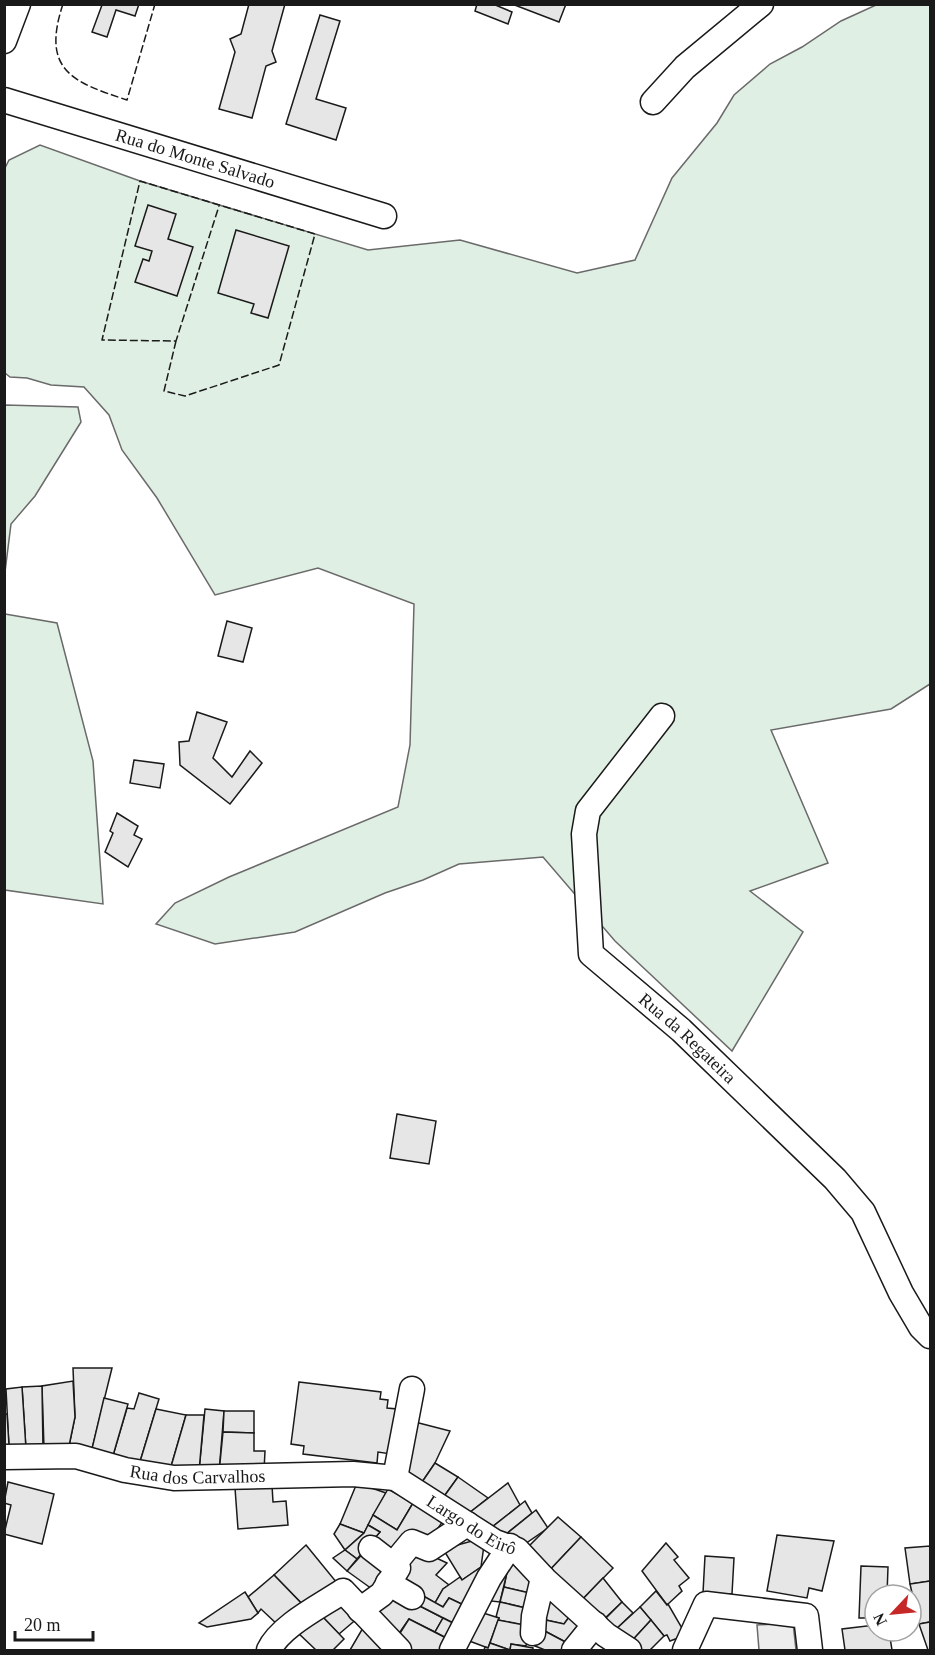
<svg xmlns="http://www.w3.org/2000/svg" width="935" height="1655" font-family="'Times New Roman',serif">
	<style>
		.green { fill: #e0efe3; stroke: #6a6a6a; stroke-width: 1.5 }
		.parking { fill: #ededed; stroke: #6a6a6a; stroke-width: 1.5 }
		.building { fill: #e6e6e6; stroke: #1a1a1a; stroke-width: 1.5 }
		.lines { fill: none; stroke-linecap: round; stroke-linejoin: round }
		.street-casing { stroke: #1a1a1a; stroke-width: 27 }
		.street { stroke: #fff; stroke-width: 24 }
		.fence { stroke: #1a1a1a; stroke-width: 1.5; stroke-dasharray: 8 3; stroke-linecap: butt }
		.labels { text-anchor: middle; stroke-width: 4.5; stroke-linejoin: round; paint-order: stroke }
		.street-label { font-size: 18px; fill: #1a1a1a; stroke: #fff }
	</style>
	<rect width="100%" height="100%" fill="#fff"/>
	<!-- green -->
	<g class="green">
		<polygon points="876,5 930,5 930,684 891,709 771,730 828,863 750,891 803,932 732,1051 615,941 543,857 459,864 423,880 385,893 295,932 215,944 156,924 175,903 229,877 398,807 410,745 414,604 318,568 215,595 157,498 122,450 109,415 84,387 51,385 27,378 10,377 5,373 5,168 9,160 40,145 140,181 368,250 460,240 577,273 635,260 672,178 717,123 734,95 770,64 802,47 841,21"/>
		<polygon points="5,405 78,407 81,422 35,496 11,524 5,572"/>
		<polygon points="5,614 57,623 93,761 103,904 5,890"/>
	</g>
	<!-- parking -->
	<polygon class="parking" points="793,1623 796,1650 759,1650 757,1625"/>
	<!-- building -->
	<g class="building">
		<polygon points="99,4 139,4 135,16 116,10 107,37 92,32 102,5"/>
		<polygon points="249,4 285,4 272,51 276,62 266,66 252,118 219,109 235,52 230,39 241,34"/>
		<polygon points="477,4 493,4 512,12 508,24 475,11"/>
		<polygon points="512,4 566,4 559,22"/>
		<polygon points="320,15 340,21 316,99 346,108 336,140 286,124"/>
		<polygon points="148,205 176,214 168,239 193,247 177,296 135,282 143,259 149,261 152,251 135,246"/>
		<polygon points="236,230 289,246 268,318 251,313 254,304 218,293"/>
		<polygon points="227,621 252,628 243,662 218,656"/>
		<polygon points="197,712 227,722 213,758 232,777 250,751 262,763 230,804 180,765 179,742 189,741"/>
		<polygon points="134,760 164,764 160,788 130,783"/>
		<polygon points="117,813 138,826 134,835 142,839 128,867 105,852 113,833 110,831"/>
		<polygon points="397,1114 436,1121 429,1164 390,1158"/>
		<polygon points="73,1368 112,1368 91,1453 69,1446 75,1417"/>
		<polygon points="73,1381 75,1417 69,1446 44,1448 42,1386"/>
		<polygon points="299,1382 381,1392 380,1399 388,1400 387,1408 397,1409 391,1454 378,1452 377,1463 303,1454 304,1446 291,1444"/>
		<polygon points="42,1386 43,1450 26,1449 22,1387"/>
		<polygon points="22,1387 26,1449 9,1448 6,1389"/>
		<polygon points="139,1393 159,1399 139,1465 112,1459 127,1408 134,1409"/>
		<polygon points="104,1398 128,1404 112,1459 91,1453"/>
		<polygon points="156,1409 186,1415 170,1470 139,1465"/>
		<polygon points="205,1409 224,1411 219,1473 199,1471"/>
		<polygon points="224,1411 254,1411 254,1433 223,1432"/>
		<polygon points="4,1414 7,1414 9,1445 4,1446"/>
		<polygon points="186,1415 204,1415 199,1471 170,1470"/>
		<polygon points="415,1422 450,1431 435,1463 418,1488 400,1477"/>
		<polygon points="223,1432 254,1433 254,1451 265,1451 264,1471 219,1473"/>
		<polygon points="435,1463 458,1477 440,1502 418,1488"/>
		<polygon points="458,1477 488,1498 469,1513 440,1502"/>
		<polygon points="8,1482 54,1494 42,1544 4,1534 11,1505 4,1503"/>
		<polygon points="357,1483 386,1493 364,1533 340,1524"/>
		<polygon points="508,1483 520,1505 487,1531 469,1513"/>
		<polygon points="272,1485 273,1502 286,1501 288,1525 238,1529 235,1488"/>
		<polygon points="388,1489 413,1503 397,1530 373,1515"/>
		<polygon points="525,1501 532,1513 505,1535 487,1531"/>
		<polygon points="413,1503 443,1521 427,1544 392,1561 370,1543 380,1532 368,1525 373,1515 397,1530"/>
		<polygon points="536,1510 548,1528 519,1548 505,1535"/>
		<polygon points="558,1517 581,1537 547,1573 525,1550"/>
		<polygon points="340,1524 364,1533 345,1550 334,1534"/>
		<polygon points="368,1525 380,1532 357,1559 345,1550 364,1533"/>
		<polygon points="777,1535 834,1541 822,1591 809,1588 807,1598 767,1591"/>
		<polygon points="581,1537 613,1568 579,1603 547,1573"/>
		<polygon points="472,1541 484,1545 481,1567 462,1580 443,1549"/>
		<polygon points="666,1543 678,1557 674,1560 689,1578 679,1586 682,1591 667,1605 642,1571"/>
		<polygon points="306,1545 342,1589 309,1611 274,1575"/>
		<polygon points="930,1546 930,1581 910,1584 905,1548"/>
		<polygon points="413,1547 447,1563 436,1575 449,1585 443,1589 435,1603 394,1579"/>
		<polygon points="367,1549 390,1575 379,1594 347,1571"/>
		<polygon points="345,1550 357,1559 347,1571 333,1558"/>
		<polygon points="705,1556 734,1558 732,1594 703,1593"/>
		<polygon points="510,1557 526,1564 534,1594 504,1587"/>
		<polygon points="509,1564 500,1602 481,1600"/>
		<polygon points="861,1566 888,1567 887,1595 875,1595 875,1618 859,1618"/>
		<polygon points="481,1567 491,1572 470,1608 449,1598 443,1607 435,1603 443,1589 460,1577 462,1580"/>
		<polygon points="274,1575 305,1607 279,1626 261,1609 258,1613 248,1597"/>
		<polygon points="603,1578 622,1602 602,1621 579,1603"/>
		<polygon points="930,1581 930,1622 919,1624 910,1584"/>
		<polygon points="543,1585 575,1609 564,1624 541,1619"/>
		<polygon points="504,1587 534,1594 530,1609 500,1602"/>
		<polygon points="391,1591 443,1618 435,1632 409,1619 393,1642 366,1612"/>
		<polygon points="656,1591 667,1605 668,1604 686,1635 670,1641 667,1635 664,1636 640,1607"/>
		<polygon points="245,1592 258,1613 251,1619 207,1627 199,1623"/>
		<polygon points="418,1593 443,1607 449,1598 470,1608 459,1626 412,1602"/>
		<polygon points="897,1594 912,1594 919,1621 911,1620 911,1595"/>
		<polygon points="343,1600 359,1617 339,1634 319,1613"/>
		<polygon points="500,1602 530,1609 527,1626 498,1620 499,1618 496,1617"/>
		<polygon points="622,1602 633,1613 613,1632 600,1624"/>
		<polygon points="640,1607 651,1620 628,1645 613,1632"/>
		<polygon points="575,1609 587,1626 573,1646 539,1628 541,1619 564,1624"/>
		<polygon points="477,1611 499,1618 488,1648 464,1639"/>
		<polygon points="319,1613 344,1639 333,1650 316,1650 295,1630"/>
		<polygon points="443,1618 459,1626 452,1641 435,1632"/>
		<polygon points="409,1619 452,1641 447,1650 409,1650 395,1641"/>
		<polygon points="498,1620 530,1626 526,1646 511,1644 510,1650 490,1643"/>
		<polygon points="651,1620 664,1636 650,1650 637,1650 628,1645"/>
		<polygon points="367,1621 396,1650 350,1650"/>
		<polygon points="930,1622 930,1650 928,1650 919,1624"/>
		<polygon points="875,1625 875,1631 889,1631 892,1650 845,1650 842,1629"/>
		<polygon points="539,1628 573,1646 569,1650 545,1650 535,1646"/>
		<polygon points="490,1643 510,1650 484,1650 485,1647 488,1648"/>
		<polygon points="511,1644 533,1648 533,1650 510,1650"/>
	</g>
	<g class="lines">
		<!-- street casing -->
		<g class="street-casing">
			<g id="street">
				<polyline points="4,41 18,4"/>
				<path id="s1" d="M 4,100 L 384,216"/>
				<polyline points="653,102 685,67 761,4"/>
				<path id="s2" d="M 662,716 L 588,811 L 584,834 L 591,954 L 681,1030 L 835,1179 L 863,1212 L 901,1293 L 921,1327 L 930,1336"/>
				<path id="s3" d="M 4,1457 L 76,1456 L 125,1470 L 174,1478 L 353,1474 L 395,1478 L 495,1542 L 517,1550 L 545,1580 L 606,1635 L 629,1650"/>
				<polyline points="395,1478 412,1389"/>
				<polyline points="371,1548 393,1565 412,1542 429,1549 467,1524"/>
				<polyline points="388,1583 412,1597"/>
				<polyline points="360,1610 382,1594 398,1568 393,1565"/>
				<polyline points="533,1633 534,1616 543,1578"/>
				<path d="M 269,1650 C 280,1626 321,1606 343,1591 L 399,1650"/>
				<polyline points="452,1650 489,1578 510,1546"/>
				<polyline points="574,1650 595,1624"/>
				<polyline points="685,1650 706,1604 806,1616 810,1650"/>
			</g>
		</g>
		<!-- street -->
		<use href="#street" class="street"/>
		<!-- fence -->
		<g class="fence">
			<path d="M 63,4 C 41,70 72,82 127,100 L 155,4"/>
			<polyline points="176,341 164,391 185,396 279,365 315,234 140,181 102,340 176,341 219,206"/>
		</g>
	</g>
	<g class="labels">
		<!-- street labels -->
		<g class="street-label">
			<text dy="6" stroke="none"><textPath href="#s1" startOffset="200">Rua do Monte Salvado</textPath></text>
			<text dy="6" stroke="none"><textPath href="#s2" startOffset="392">Rua da Regateira</textPath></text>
			<text dy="6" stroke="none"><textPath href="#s3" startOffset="196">Rua dos Carvalhos</textPath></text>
			<text dy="6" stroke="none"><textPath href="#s3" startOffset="484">Largo do Eirô</textPath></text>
		</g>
	</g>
	<!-- border -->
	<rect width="935" height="1655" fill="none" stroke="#1a1a1a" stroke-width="12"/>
	<!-- north arrow -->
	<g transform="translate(893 1613) rotate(244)"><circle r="28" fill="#ffffff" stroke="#a3a3a3" stroke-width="1.5"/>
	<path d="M0-4.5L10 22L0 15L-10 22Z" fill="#c62828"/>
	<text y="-9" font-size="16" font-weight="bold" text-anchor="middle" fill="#1a1a1a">N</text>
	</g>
	<!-- scale -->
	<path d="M15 1631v9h78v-9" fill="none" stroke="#1a1a1a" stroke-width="3"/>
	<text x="24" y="1631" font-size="18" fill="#1a1a1a" stroke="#ffffff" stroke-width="4.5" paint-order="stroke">20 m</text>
</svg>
